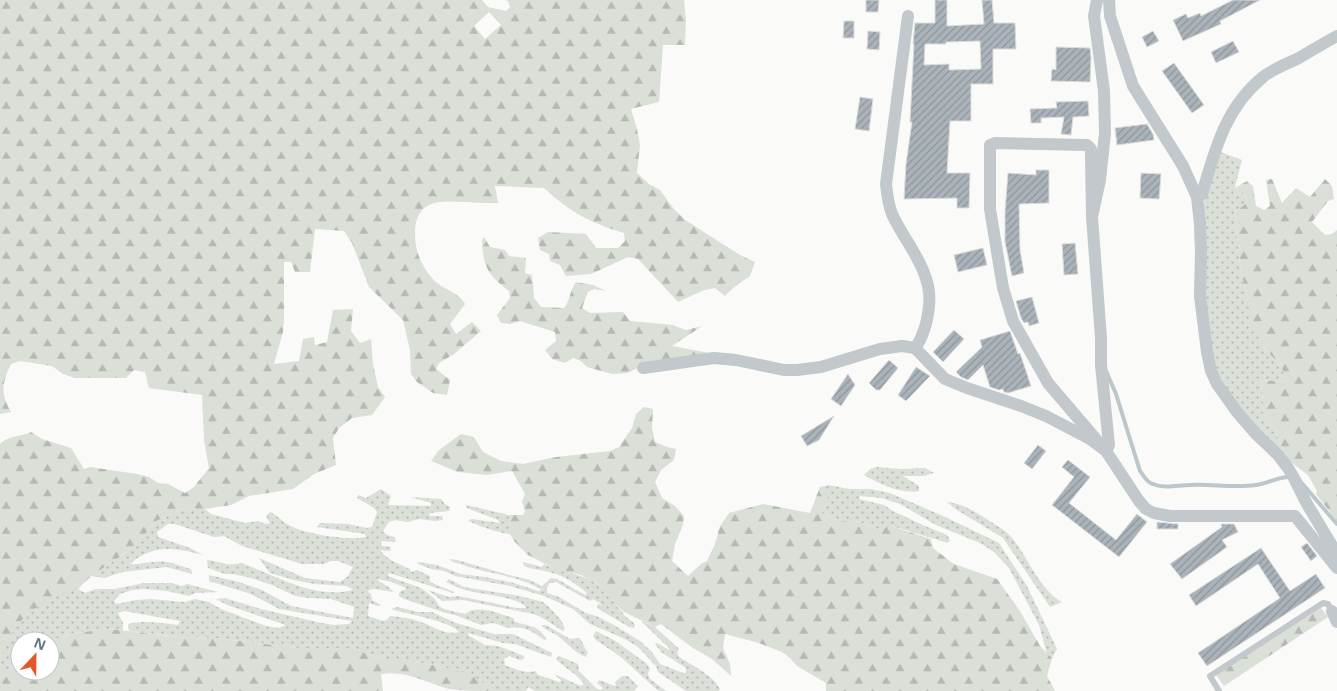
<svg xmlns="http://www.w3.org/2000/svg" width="1337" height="691" font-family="'Open Sans',sans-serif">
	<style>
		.grass { fill: url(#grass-dots) }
		.forest { fill: url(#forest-firs); fill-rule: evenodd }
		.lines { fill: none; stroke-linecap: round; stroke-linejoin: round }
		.stream { stroke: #bbc7cb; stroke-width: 4 }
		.building { fill: url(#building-hatch); stroke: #dcdcda; fill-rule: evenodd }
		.lane { stroke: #c3c8cc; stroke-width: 6 }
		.street { stroke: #c3c8cc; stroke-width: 12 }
	</style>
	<defs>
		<pattern id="grass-dots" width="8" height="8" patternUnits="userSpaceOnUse" patternTransform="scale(1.25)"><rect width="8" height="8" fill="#dadfd7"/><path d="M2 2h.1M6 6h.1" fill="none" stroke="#b4b9b4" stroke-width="1.8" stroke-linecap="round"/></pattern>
		<pattern id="forest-firs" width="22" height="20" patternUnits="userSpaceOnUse" patternTransform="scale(1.25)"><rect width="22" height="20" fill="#dadfd7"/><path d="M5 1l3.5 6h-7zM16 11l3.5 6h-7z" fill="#b4b9b4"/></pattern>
		<pattern id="building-hatch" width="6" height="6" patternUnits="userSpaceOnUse" patternTransform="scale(1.25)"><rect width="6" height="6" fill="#aab3b9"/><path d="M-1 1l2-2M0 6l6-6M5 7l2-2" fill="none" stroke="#8e969c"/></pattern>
	</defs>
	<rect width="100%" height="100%" fill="#fafaf8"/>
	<!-- grass -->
	<g class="grass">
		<polygon points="1218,151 1242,160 1233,195 1243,192 1248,202 1235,212 1240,265 1249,307 1250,322 1266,350 1281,366 1288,382 1261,380 1264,417 1274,430 1288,460 1239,409 1213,365 1203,295 1204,199"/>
		<path d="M 877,467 L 900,469 L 925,468 L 934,473 L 923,476 L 903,476 L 919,486 L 919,491 C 900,494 880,484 864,475 L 870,469 Z"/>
		<polygon points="829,485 849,489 870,489 890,493 943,516 999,543 1027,586 1057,649 1052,658 1047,654 1039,625 1009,568 994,552 980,543 936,525 900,504 881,498 860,496 859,499 884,505 893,511 925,526 940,532 947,535 950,540 948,543 892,526 877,529 863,523 837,520 822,513 830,490 820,487"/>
		<path d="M 381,489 L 391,496 L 388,505 L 431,506 L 431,503 L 410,497 L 441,499 L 445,504 L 450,507 L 449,511 L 430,513 L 429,516 L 442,516 L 443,520 L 435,521 L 419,519 L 408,522 L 395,520 L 389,522 L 383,531 L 387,535 L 395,537 L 396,542 L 381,541 L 382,546 L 391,547 L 390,551 L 380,550 C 386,559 400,565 410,569 L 411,572 L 417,570 L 430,576 L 430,582 L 454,592 L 453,593 L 389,573 L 388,576 L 421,588 L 435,599 L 439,606 L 444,609 L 465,614 C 477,604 497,613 511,617 L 514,619 L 515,622 L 534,627 L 540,631 L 547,639 L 544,640 C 534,632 522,625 509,628 L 493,623 L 481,625 L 455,615 L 446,613 L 404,599 L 399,596 L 399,593 L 402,590 L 405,590 L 406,588 L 392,582 L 377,579 C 381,584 389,585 393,592 L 374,589 L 369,590 L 368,592 L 371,594 L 372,600 L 381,605 L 378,606 L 369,603 L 368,616 L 383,621 L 387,620 L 390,616 C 399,617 409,618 418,621 C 432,625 444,636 459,632 C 451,621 406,614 391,609 L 397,607 L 419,612 L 432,612 L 456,623 L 494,634 L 513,634 L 552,653 L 551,657 L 515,644 L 503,643 L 468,633 L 468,635 L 485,645 L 498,646 L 524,656 L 524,659 L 520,660 L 509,656 L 504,659 L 505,665 C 514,669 525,674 535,671 L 538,675 L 560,682 L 561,680 L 554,674 L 581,686 L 584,684 C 577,673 565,669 556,659 L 559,656 L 578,664 L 579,671 L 597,689 L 601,690 L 603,688 L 597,683 L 599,680 L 615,686 L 616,685 L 615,682 L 622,676 L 628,676 L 638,686 L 634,691 L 535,691 L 528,687 L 526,691 L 495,691 L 471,675 L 440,666 L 373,656 L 353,648 L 298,648 L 215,638 L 180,637 L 129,631 L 128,624 C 144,620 161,623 178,625 L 180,621 L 124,611 L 118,613 L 123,623 L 123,631 L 109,629 L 75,633 L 49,641 L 20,641 L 20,657 L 8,671 L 0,665 C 0,650 10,633 20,622 C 30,611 61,587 78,589 C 78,589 84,592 85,593 L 96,589 L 115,589 L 144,583 L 171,583 L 182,586 L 187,584 L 218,592 L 195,593 L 189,596 L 167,591 L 144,589 L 132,590 L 120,594 L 114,601 L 116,604 L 136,600 L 151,599 L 185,602 L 195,599 L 209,602 L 221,609 L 266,626 L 279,628 L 286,625 L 227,605 L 216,599 L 225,598 L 261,609 L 317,622 L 334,625 L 349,624 L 352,621 L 279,609 L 251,594 L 209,581 L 209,575 L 239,582 L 262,590 L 291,606 L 353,618 L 354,607 L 331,599 L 309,598 L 295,596 L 272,585 L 251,578 L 233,574 L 225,574 L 208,568 L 207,560 C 219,561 228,567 241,563 C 276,575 314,600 353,590 L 347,586 L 314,584 L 294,580 L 270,573 L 259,558 L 305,578 L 340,582 L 348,576 L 353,567 L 338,561 L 331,561 L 324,564 L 302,564 L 242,546 L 224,536 L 214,537 L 175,524 L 168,524 L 157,532 L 158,537 L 190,548 L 203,555 C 175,547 152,544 130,564 C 142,565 154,560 167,562 C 175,563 183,567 191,569 L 192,574 L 167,567 L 123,572 L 104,578 L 91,576 L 127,552 L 144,536 L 150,527 L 158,520 L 182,509 L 191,508 L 205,509 L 211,514 L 245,523 L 258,521 L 266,524 L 270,523 L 266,516 L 270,512 C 278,515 281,521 289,525 C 303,534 350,541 366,537 L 365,534 L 317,527 L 320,523 L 348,524 L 367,528 L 372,527 L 377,512 C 373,505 364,503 357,498 L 359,495 L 366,498 Z"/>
		<path d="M 947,502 C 963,504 972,510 985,518 C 995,525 1005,529 1013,539 C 1028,558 1040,590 1062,602 L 1050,607 L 1003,538 L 957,510 Z"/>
		<path d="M 466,505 L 509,515 L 510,534 C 503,534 474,525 468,520 L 472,519 L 500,523 L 498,520 L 467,508 Z"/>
		<path d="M 449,559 L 457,560 L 513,576 L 530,580 L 542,586 L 551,578 L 557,579 L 585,595 L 587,593 C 579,586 566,577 556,574 C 545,570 535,570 524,566 L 523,562 L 542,567 L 544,564 C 567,574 595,575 612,596 C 616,601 611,597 615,603 C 617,608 622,610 624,615 L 635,624 L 634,628 L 629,627 L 600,610 L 597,607 L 598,604 L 603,605 L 593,599 L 590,601 L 556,582 L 550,583 L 547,587 L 547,593 L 559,597 L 586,613 L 596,616 L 614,625 L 640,641 L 651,651 L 660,664 L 683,673 L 686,673 L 686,668 L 661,652 L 655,644 L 657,643 L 669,650 L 669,648 L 641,621 L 655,627 L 679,649 L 677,653 L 679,657 C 693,666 712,674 720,689 L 719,691 L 686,691 L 683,689 L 658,672 L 656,666 L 638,647 L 625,639 L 590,624 L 573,609 L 544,596 L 510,586 L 455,576 L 444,571 L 431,569 L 418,564 L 417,562 L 437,565 L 461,574 L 485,577 L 514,583 L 538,591 L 542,590 C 524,577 485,573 463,565 C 458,563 453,563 449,559 Z"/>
		<path d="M 449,579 L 464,587 L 520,596 L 543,602 L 549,607 L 561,620 L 565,629 L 563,631 L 541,617 L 533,614 L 463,600 L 442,601 L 428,590 L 449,597 L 458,596 L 517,608 L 525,608 L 526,607 C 518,597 479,594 465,590 C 459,588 452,585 446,582 Z"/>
		<path d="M 541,625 L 546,625 L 570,639 L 579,638 C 584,642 583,648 588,652 L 586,657 C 575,653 567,643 558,636 C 552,632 545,630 541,625 Z"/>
		<polygon points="596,631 614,640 647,664 650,669 648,673 649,678 666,691 659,691 656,689 621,657 596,640 593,636"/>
	</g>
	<!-- forest -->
	<g class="forest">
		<path d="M 0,0 L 482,0 L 488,7 L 506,11 L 510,7 L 508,1 L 505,0 L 684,0 L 686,20 L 685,45 L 663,45 L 659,102 L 631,109 L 637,129 L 640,145 L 637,173 L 649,184 L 660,190 L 673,208 L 685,220 L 740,255 L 755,262 L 750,276 L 733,288 L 725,296 L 715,288 L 704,290 L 678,302 L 638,259 L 628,257 L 591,274 L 566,276 L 560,265 L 550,261 L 549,254 L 540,250 L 538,238 L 548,232 L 586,234 L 596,248 L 618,248 L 625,241 L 624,233 C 589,222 571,213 544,188 L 495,186 L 498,203 C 487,203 477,203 467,202 C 441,201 415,198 415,234 C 415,251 421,266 433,279 C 442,290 458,291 465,304 L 450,324 L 456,334 L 472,322 L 481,331 L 454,354 L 439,363 L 436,369 L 450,380 L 447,395 L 433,393 L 417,382 L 411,374 L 410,350 L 403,320 L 369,287 L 352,243 L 344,231 L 315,229 L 310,272 L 295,272 L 291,262 L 284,262 L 284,319 L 283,332 L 274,364 L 299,361 L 303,339 L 314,337 L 315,345 L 327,342 L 333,310 L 353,309 L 351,331 L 360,343 L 371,339 L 373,364 L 378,387 L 385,397 L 372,415 L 352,418 L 339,428 L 333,438 L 336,465 L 314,474 L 293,489 L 249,496 L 231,505 L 205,509 L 191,508 L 182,509 L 158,520 L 150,527 L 144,536 L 127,552 L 91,576 L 78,589 L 57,595 L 33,610 L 20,622 L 11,635 L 0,661 L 0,444 C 9,435 21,437 31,432 L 42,439 L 71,448 L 84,469 L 90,467 L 137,474 L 149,477 L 158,483 L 168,484 L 185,493 L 194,487 L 209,468 L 204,440 L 202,395 L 149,388 L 145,372 L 134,370 L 126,378 L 75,378 L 63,374 L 52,366 L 20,361 L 11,364 C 2,383 0,393 11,412 L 0,414 ZM 489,12 L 501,25 L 485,39 L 474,26 Z"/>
		<polygon points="1272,179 1282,203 1296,188 1310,197 1325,179 1332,186 1334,199 1328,201 1312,222 1325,235 1332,234 1337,230 1337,521 1316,494 1317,491 1308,475 1288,460 1274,430 1264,417 1261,380 1288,382 1281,366 1266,350 1249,322 1249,307 1240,265 1235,212 1248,202 1243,192 1233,195 1233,189 1247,181 1253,186 1256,206 1264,210 1270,206 1266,180"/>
		<path d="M 484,237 L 490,247 L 505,250 L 509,256 L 526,258 L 525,273 L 532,275 L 534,298 L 541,307 L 564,308 C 571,299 569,292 576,282 L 593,285 L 606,291 L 594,289 L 588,292 L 582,308 L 590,313 L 623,312 L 630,321 L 673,325 L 686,330 L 702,326 L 672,346 L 725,356 L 642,366 L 627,373 L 612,374 L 587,367 L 581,361 L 573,358 L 565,363 L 552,359 L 545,350 L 556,341 L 555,332 L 520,321 L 510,324 L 501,323 L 497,315 L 510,298 L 509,291 C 488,275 483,267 482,240 Z"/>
		<polygon points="644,407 653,409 652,428 655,442 667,447 676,449 674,460 661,470 655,482 662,498 675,506 684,516 683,525 675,544 672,561 688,576 701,564 707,561 715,544 720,526 729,513 763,504 810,513 820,487 831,489 822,513 837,520 863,523 877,529 891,526 931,539 933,548 954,564 997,579 1020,611 1040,646 1052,658 1047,676 1055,691 826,691 826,683 797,666 790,658 782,652 759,643 725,634 723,648 730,664 731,676 712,659 693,648 661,624 655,627 624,612 614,603 613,597 597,583 581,575 555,569 528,555 514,541 510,534 509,515 523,515 525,511 522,501 525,494 512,471 487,475 458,472 431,461 439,450 461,434 474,437 483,452 501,461 523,464 556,457 610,451 619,447 632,428 636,414"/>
		<polygon points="1321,608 1328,617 1224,686 1216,675"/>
		<path d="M 109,629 L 180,637 L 215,638 L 298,648 L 353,648 L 373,656 L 440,666 L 472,675 L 495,691 C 480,691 464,691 449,689 C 425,682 406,670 381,674 L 383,691 L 0,691 L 0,665 L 9,670 L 20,657 L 20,671 L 50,671 L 49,641 L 75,633 Z"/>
	</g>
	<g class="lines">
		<!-- stream -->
		<g class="stream">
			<path d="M 1106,371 L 1116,394 L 1140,471 C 1144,476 1146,482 1153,484 C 1165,489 1178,485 1191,485 C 1213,484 1234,488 1256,485 C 1267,484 1277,477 1289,477"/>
			<polyline points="1300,481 1337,524"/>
		</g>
	</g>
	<!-- building -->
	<g class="building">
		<polygon points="866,0 879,0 878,12 866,12"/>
		<path d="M 935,0 L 947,0 L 947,26 L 984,24 L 982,0 L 992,0 L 994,23 L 1015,23 L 1016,49 L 993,49 L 993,84 L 971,84 L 971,121 L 950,121 L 947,173 L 970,173 L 969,208 L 957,208 L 957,198 L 904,199 L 906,164 L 912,122 L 910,122 L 914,44 L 913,44 L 915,23 L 935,23 ZM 980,41 L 981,69 L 949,70 L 949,64 L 924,65 L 925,44 L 946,44 L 946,42 Z"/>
		<polygon points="1233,0 1260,0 1220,21 1221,24 1183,41 1173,20 1186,14 1188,18 1200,13 1201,16"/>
		<polygon points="844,21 854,21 854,38 843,38"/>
		<polygon points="868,31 880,32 879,50 867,49"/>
		<polygon points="1153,31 1159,41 1147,47 1142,37"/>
		<polygon points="1233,41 1239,52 1216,63 1211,52"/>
		<polygon points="1056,47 1090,48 1091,58 1090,82 1051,81 1052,69 1056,70"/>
		<polygon points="1174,63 1204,105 1192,113 1162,71"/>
		<polygon points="860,97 873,99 869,131 855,129"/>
		<polygon points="1088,101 1089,116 1073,117 1071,135 1061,134 1064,117 1041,118 1041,123 1031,123 1030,109 1057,108 1056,102"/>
		<polygon points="1147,124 1153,134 1154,140 1117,145 1115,128"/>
		<polygon points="1036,170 1049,170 1049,203 1019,204 1020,250 1024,273 1012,276 1005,242 1005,211 1008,173 1036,175"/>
		<polygon points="1141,173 1161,174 1159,199 1140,198"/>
		<polygon points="1075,243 1078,274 1064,275 1062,244"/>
		<polygon points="983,248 987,265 958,272 954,255"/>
		<polygon points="1032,297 1039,323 1029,326 1028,322 1024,323 1021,318 1016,301"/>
		<polygon points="954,330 964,339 943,362 933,352"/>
		<polygon points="1010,331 1018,354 1020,353 1031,386 1008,393 1004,392 1003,389 999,390 990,387 983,365 968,380 961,377 956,372 982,347 980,340"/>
		<polygon points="889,360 898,368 880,390 876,390 869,383"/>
		<polygon points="916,367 930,376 906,401 898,395"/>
		<polygon points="848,374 855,385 841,406 831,399"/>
		<polygon points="834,416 819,440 807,446 801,436"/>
		<polygon points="1038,445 1046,451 1032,469 1024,463"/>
		<polygon points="1068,460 1090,477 1069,503 1116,540 1137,514 1147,522 1119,557 1052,505 1074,477 1062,467"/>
		<polygon points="1157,522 1178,524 1178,529 1157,529"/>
		<polygon points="1221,524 1234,524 1238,532 1222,540 1227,547 1182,579 1170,564 1222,527"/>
		<polygon points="1307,543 1317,556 1311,561 1301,547"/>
		<polygon points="1261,548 1290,591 1316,574 1325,588 1207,666 1198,653 1280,598 1258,564 1196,606 1189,595"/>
	</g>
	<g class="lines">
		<!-- lane -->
		<polyline class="lane" points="1219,691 1210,676 1323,603 1328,604 1332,611"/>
		<!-- street -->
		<g class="street">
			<polyline points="1109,0 1110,16 1133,86 1183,166 1197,197 1200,224 1201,252 1200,296 1207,352 1211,371 1217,384 1237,412 1256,434 1278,455 1288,468 1294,478 1307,504 1337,554"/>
			<path d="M 908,16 L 886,184 C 887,194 888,204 892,214 C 903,238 922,259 928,286 C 931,298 929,311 926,324 C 923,333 921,341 915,348"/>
			<path d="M 1197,197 L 1202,194 C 1215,150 1225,108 1263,77 C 1273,69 1286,64 1297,59 C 1311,51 1324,43 1337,36"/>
			<polyline points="1092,217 1091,155 1091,149 1087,145 995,143 990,145 990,209 1003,288 1013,321 1048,383 1106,451 1109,445 1101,365 1101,338 1092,217 1100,180 1105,133 1104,91 1094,16 1097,0"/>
			<polyline points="643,368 714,358 736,360 784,370 797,370 821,367 880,349 902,346 915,348 945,379 967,388 1021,406 1046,416 1090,439 1106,451 1139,501 1146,509 1154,513 1170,516 1295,516 1337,568"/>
			<polyline points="1332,611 1337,622"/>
		</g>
	</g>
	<!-- north arrow -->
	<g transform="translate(35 656) rotate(22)"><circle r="24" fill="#ffffff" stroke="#c1c8cd"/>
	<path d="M0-4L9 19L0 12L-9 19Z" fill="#e4572e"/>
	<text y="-8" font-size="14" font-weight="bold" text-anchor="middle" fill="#657683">N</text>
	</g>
</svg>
